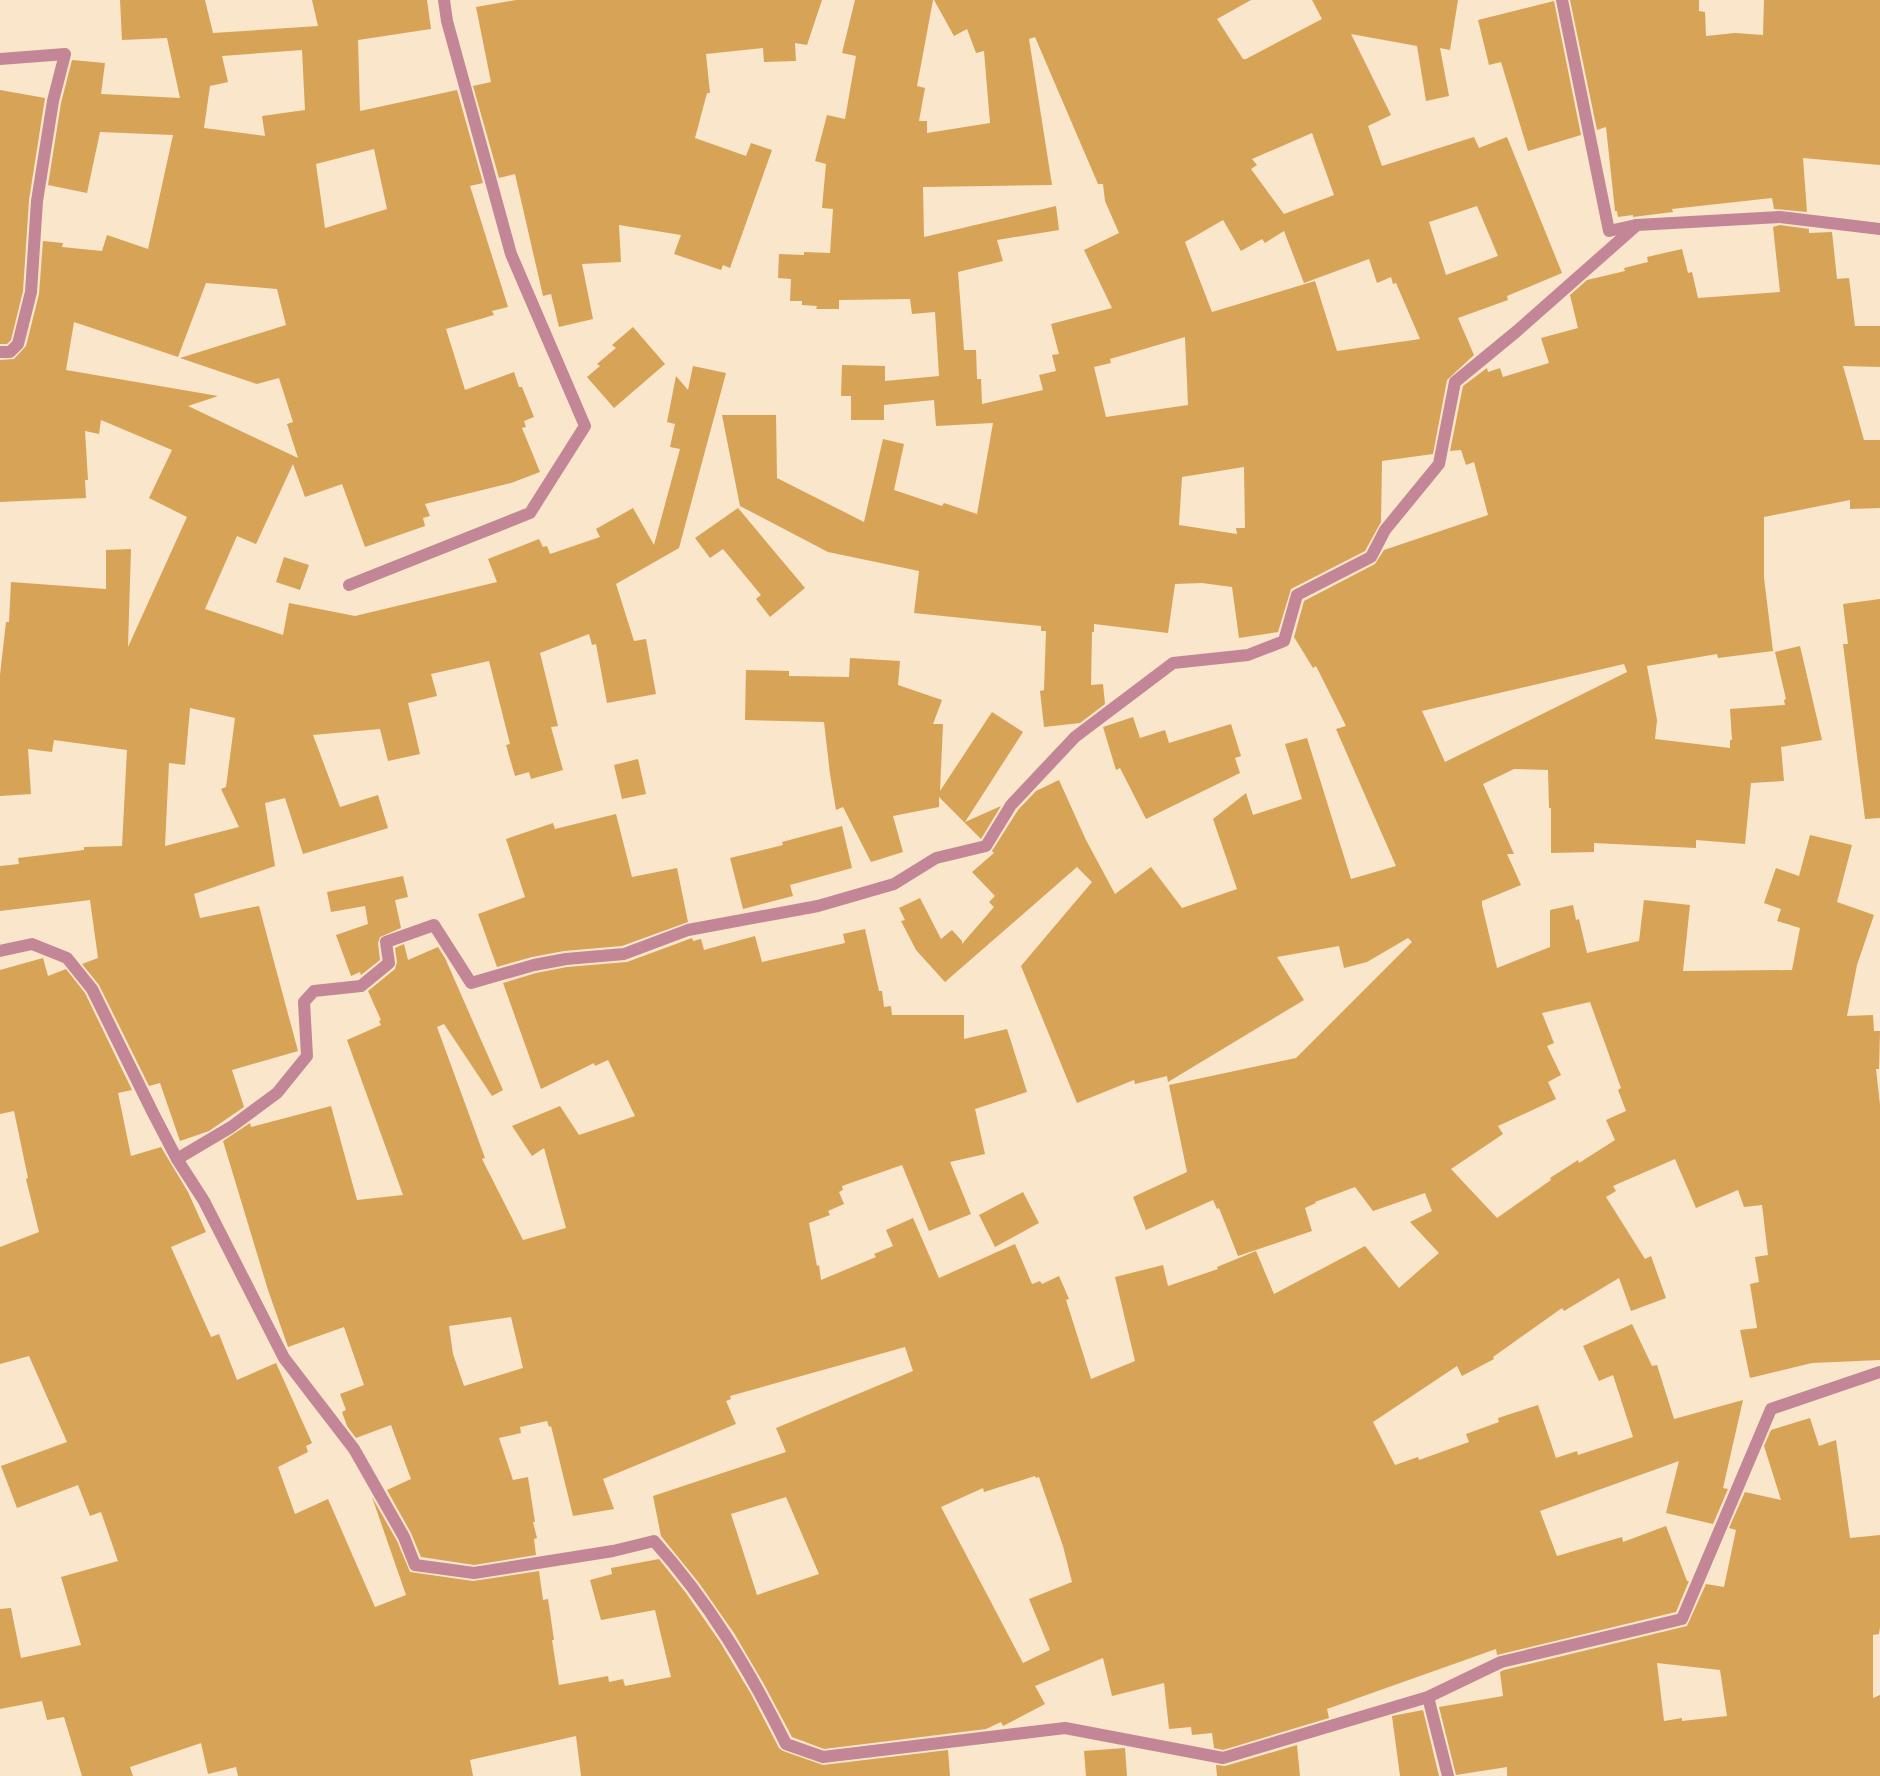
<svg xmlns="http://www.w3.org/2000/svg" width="1880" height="1776" font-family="Raleway,sans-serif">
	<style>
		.building { fill: #d7a357; fill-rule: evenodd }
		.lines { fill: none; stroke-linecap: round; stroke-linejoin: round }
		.minor { stroke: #c38697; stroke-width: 12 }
	</style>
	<rect width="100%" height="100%" fill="#f9e6cb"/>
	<!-- building -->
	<g class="building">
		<path d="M 120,0 L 205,0 L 213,33 L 318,26 L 312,0 L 427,0 L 431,29 L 358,40 L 360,111 L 457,90 L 483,183 L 470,186 L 508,307 L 492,311 L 494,315 L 446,329 L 465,390 L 514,372 L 519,387 L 522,387 L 534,417 L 524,421 L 526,427 L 522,428 L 540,472 L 511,483 L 425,504 L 430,516 L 423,518 L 425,526 L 365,547 L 342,484 L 305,497 L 293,464 L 256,544 L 237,536 L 205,609 L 283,635 L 289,603 L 355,616 L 497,582 L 488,559 L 539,539 L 543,547 L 547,546 L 550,554 L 600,537 L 596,529 L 633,508 L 654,545 L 680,449 L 670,447 L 675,424 L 667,422 L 676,376 L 688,390 L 693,366 L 726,373 L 679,548 L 616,584 L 634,641 L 646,639 L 656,694 L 607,703 L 596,644 L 592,645 L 589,634 L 540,653 L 558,726 L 551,727 L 563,770 L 531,779 L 529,772 L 515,776 L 506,745 L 510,744 L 489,661 L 431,674 L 437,696 L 408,703 L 420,754 L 388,761 L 380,729 L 313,735 L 340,807 L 378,795 L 388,828 L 303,854 L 285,798 L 265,803 L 275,866 L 194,894 L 200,918 L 259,906 L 298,1051 L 232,1070 L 244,1107 L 209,1131 L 180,1141 L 160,1083 L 149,1086 L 99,985 L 82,964 L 98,958 L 90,900 L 0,911 L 0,866 L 19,864 L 18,858 L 84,850 L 84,847 L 122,846 L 127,750 L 54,740 L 52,752 L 28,749 L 31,794 L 0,796 L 0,675 L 6,622 L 9,622 L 11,582 L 106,589 L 106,550 L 131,549 L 128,647 L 187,517 L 149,498 L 172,450 L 101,420 L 99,434 L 85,431 L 88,480 L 85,480 L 86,498 L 0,502 L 0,360 L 14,359 L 26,346 L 39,294 L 43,241 L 63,243 L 62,247 L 102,251 L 107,235 L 148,249 L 173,135 L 100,132 L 87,193 L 48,185 L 61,103 L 72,60 L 105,63 L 101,94 L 180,98 L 167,38 L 122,40 ZM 302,50 L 305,110 L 262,116 L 265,136 L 204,128 L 210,86 L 228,82 L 222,56 ZM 374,149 L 387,209 L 325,228 L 316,164 ZM 206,283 L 277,289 L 286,325 L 180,358 L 257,384 L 279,378 L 293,422 L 287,424 L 298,458 L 188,406 L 218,396 L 66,370 L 74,322 L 178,357 ZM 190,708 L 235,718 L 226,787 L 221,789 L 239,827 L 165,846 L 169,763 L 185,765 Z"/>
		<polygon points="516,0 822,0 807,45 795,43 796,61 764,62 763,48 706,54 710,93 707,93 695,138 746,156 751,143 772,150 730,268 723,265 721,270 674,254 681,235 619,225 621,262 582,264 593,319 559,327 551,294 543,296 515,174 499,178 473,86 491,82 476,7"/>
		<path d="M 855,0 L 933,0 L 917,86 L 925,88 L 919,121 L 927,121 L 927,133 L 990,123 L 984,51 L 976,53 L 967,29 L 954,36 L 934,0 L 1251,0 L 1217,19 L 1243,59 L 1246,59 L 1322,19 L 1312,0 L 1458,0 L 1450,50 L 1440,48 L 1449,96 L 1426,101 L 1417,46 L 1351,34 L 1391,115 L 1368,126 L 1382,166 L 1474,137 L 1479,148 L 1507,137 L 1562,273 L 1507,296 L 1508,300 L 1458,318 L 1474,355 L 1447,380 L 1433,454 L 1382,461 L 1381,522 L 1365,551 L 1291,589 L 1278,632 L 1239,638 L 1232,587 L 1202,583 L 1175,584 L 1168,633 L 1094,624 L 1094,632 L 1092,632 L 1091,685 L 1103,684 L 1105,704 L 1080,723 L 1044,727 L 1040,691 L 1044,690 L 1046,631 L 1041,631 L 1041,626 L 914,613 L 919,571 L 828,552 L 740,506 L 722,415 L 776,415 L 777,478 L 864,522 L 883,439 L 904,444 L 894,490 L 942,506 L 944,503 L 977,514 L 993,423 L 936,426 L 934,400 L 884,405 L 884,420 L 851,420 L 851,396 L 841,396 L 842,365 L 885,366 L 885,381 L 939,376 L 935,312 L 912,314 L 910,299 L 839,300 L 839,309 L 816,309 L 817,306 L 802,305 L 802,301 L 790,301 L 791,279 L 778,278 L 779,254 L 804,255 L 804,252 L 830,253 L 833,209 L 822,208 L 826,164 L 815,161 L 827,115 L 845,119 L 856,56 L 842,53 ZM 1035,37 L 1098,184 L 1103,184 L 1105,201 L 1119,233 L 1084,250 L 1112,308 L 1051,324 L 1059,354 L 1052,355 L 1056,371 L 1039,375 L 1043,390 L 982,404 L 981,379 L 977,379 L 976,350 L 964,350 L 958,272 L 1003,261 L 997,240 L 1059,230 L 1056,206 L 924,237 L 923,187 L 1052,185 L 1029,39 ZM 1312,133 L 1334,195 L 1284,214 L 1251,169 L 1257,165 L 1252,159 ZM 1477,206 L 1498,256 L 1446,275 L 1429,222 ZM 1223,220 L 1241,251 L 1262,239 L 1265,243 L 1284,231 L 1304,283 L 1369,259 L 1377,283 L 1391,277 L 1393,284 L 1396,283 L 1420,339 L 1337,351 L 1315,281 L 1212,312 L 1185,242 ZM 1185,337 L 1188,405 L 1106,417 L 1094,367 L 1111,363 L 1110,359 ZM 1244,467 L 1245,528 L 1236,528 L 1237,534 L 1179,525 L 1182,477 Z"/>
		<polygon points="1570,0 1699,0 1699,11 1705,12 1706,36 1735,33 1763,35 1764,0 1880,0 1880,165 1803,158 1807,212 1774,209 1772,198 1672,209 1673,212 1633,217 1633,215 1618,217 1617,211 1615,211 1606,127 1597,130"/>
		<polygon points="1554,1 1581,135 1528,151 1501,62 1489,65 1478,20"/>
		<polygon points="0,90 45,98 29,200 23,291 11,340 7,344 0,344"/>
		<path d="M 1780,225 L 1809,229 L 1809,233 L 1832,232 L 1837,279 L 1849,278 L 1855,326 L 1880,326 L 1880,367 L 1843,366 L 1864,440 L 1880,440 L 1880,508 L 1850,509 L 1850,500 L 1764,517 L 1764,578 L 1773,651 L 1718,658 L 1717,654 L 1647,666 L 1657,720 L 1655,739 L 1730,748 L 1730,740 L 1732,740 L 1730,709 L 1785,705 L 1784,700 L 1786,699 L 1775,652 L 1800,646 L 1822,740 L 1781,747 L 1784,781 L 1751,783 L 1745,844 L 1696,840 L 1696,848 L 1594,843 L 1594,852 L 1551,853 L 1551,808 L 1549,808 L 1548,770 L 1514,769 L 1483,784 L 1514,854 L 1507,854 L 1521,885 L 1482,901 L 1482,905 L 1497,968 L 1550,947 L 1550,910 L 1573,905 L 1576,920 L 1579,919 L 1587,953 L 1639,941 L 1644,900 L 1690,905 L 1683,971 L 1792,970 L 1800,928 L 1777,921 L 1781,909 L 1764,903 L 1776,868 L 1799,876 L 1810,835 L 1852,845 L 1837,902 L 1874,915 L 1857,965 L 1847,1016 L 1873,1015 L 1874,1031 L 1880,1031 L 1879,1069 L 1876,1069 L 1880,1105 L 1880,1360 L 1812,1363 L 1750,1378 L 1740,1330 L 1757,1328 L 1750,1284 L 1759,1282 L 1755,1257 L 1768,1255 L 1762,1205 L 1744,1207 L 1738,1190 L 1696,1208 L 1675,1159 L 1613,1186 L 1616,1191 L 1606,1197 L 1645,1259 L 1651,1256 L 1666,1298 L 1631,1311 L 1619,1278 L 1564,1311 L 1562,1308 L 1493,1357 L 1494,1359 L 1462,1376 L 1457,1366 L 1373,1422 L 1395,1465 L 1418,1457 L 1419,1460 L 1469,1442 L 1466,1434 L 1499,1422 L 1498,1418 L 1538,1405 L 1556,1458 L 1577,1451 L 1578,1455 L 1633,1437 L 1613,1375 L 1599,1381 L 1583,1346 L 1632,1324 L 1652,1366 L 1657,1365 L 1674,1419 L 1743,1400 L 1723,1488 L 1728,1489 L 1713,1524 L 1666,1513 L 1679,1461 L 1540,1511 L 1557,1556 L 1622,1537 L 1623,1542 L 1666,1526 L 1687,1581 L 1689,1581 L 1676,1612 L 1497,1655 L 1496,1649 L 1327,1709 L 1329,1718 L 1223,1750 L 1214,1748 L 1212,1733 L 1192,1735 L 1191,1727 L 1169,1729 L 1164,1683 L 1112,1696 L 1103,1658 L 1035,1686 L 1045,1704 L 1003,1726 L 1001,1722 L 986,1729 L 824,1749 L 792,1737 L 765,1686 L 734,1633 L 699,1583 L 661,1536 L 653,1496 L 786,1452 L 776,1428 L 913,1371 L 905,1347 L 730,1396 L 731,1399 L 726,1401 L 736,1424 L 603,1479 L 614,1509 L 573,1516 L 551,1426 L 549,1427 L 547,1421 L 520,1427 L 521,1433 L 499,1438 L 513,1480 L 528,1477 L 535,1522 L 533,1522 L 537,1538 L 534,1539 L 536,1555 L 474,1565 L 421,1557 L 411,1533 L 387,1490 L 411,1479 L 391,1425 L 356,1438 L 347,1426 L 342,1412 L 346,1410 L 340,1394 L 364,1385 L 344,1327 L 288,1347 L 268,1290 L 223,1141 L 250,1123 L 251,1127 L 331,1106 L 357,1200 L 403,1195 L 347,1040 L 381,1025 L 379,1021 L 381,1020 L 368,991 L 395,969 L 397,962 L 395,948 L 404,944 L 408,960 L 438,947 L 445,958 L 503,1090 L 492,1096 L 444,1024 L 437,1027 L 485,1158 L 482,1159 L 523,1240 L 566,1228 L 544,1148 L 532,1156 L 512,1126 L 560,1106 L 579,1135 L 635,1116 L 608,1060 L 595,1066 L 594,1063 L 541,1089 L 503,983 L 536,973 L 567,967 L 627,962 L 692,938 L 693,941 L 701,939 L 704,950 L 755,936 L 762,962 L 845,943 L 843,934 L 865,929 L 879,991 L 882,991 L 884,1007 L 891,1006 L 892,1015 L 964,1015 L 964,1039 L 1007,1029 L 1027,1092 L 975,1109 L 985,1154 L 950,1162 L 971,1214 L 929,1231 L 902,1165 L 842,1186 L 843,1190 L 839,1192 L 844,1204 L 828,1211 L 830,1215 L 809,1223 L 817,1266 L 819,1265 L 821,1280 L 876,1257 L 874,1254 L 893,1246 L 886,1230 L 913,1218 L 939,1278 L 1015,1244 L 1032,1284 L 1040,1281 L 1042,1284 L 1059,1276 L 1069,1299 L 1066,1300 L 1091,1379 L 1135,1361 L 1115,1277 L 1163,1265 L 1168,1286 L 1218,1269 L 1217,1267 L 1256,1251 L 1274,1294 L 1365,1246 L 1399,1288 L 1439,1253 L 1410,1222 L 1432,1211 L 1425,1193 L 1373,1211 L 1355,1187 L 1315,1202 L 1316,1203 L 1305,1208 L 1312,1231 L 1238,1256 L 1219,1208 L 1217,1209 L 1213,1200 L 1146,1230 L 1133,1197 L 1187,1172 L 1169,1085 L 1296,1058 L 1412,942 L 1408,938 L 1367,962 L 1344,968 L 1339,946 L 1277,957 L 1304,1000 L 1168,1082 L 1167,1076 L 1135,1084 L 1134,1080 L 1077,1103 L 1021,966 L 1092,882 L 1077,867 L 945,982 L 916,950 L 901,921 L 905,920 L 899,908 L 920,898 L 941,939 L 952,930 L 962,941 L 962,944 L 994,907 L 989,902 L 995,896 L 972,872 L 994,853 L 992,851 L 1018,810 L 1036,791 L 1059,780 L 1086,840 L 1115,894 L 1151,867 L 1182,908 L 1237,889 L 1213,819 L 1246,793 L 1253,815 L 1302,799 L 1285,744 L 1307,738 L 1351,879 L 1396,866 L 1336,729 L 1346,726 L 1316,666 L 1313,668 L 1294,637 L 1304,601 L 1375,564 L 1384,550 L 1488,515 L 1474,462 L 1466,465 L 1461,450 L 1450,451 L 1463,386 L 1487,368 L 1488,372 L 1500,368 L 1503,377 L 1549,363 L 1541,338 L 1578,328 L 1570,295 L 1587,280 L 1625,271 L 1624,268 L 1648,262 L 1647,257 L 1682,249 L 1688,273 L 1692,272 L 1698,298 L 1780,292 L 1773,227 ZM 1624,664 L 1627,672 L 1445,762 L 1422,711 ZM 1590,1002 L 1621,1088 L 1618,1090 L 1626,1111 L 1606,1120 L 1615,1140 L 1579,1163 L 1578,1160 L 1550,1178 L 1551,1180 L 1497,1218 L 1451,1169 L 1503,1134 L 1498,1126 L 1556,1099 L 1548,1082 L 1561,1075 L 1547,1046 L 1554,1043 L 1542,1013 ZM 511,1317 L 523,1368 L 464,1386 L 453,1354 L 449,1326 ZM 1035,1476 L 1036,1478 L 1039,1477 L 1063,1546 L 1072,1582 L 1029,1599 L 1050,1650 L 1023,1663 L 941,1507 L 983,1488 L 984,1492 ZM 786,1497 L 819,1574 L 757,1595 L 731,1514 Z"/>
		<polygon points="633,327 665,364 614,408 587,377 600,366 597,364 616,348 612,345"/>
		<polygon points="738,508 805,588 770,617 756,599 761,595 723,549 710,558 695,538"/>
		<polygon points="284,557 309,565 300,590 276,582"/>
		<polygon points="1880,599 1880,818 1865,819 1843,644 1848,644 1843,604"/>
		<polygon points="850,658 900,661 898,685 942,700 933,724 943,724 940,791 992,712 1023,732 965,822 1001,806 981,839 939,797 939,807 893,816 903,852 871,862 843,807 836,810 830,774 824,722 745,720 746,670 789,671 789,676 849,677"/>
		<polygon points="1133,717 1140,738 1165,730 1169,743 1231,724 1241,756 1235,758 1240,773 1146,819 1120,768 1116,770 1103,727"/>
		<polygon points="638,759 646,794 622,799 614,765"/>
		<polygon points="616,814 632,877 677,868 688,922 622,946 564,951 532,957 497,967 478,914 525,897 506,839 553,823 555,829"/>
		<polygon points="842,826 852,868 790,885 793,896 743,909 730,858 783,845 782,842"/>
		<polygon points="403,876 408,897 395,900 401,928 380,937 378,943 380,960 361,975 360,972 351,976 336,935 368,924 365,906 331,912 327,892"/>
		<polygon points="43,958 48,976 66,969 85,993 132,1090 118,1093 131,1156 161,1147 188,1192 206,1232 171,1247 211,1337 219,1334 237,1380 276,1363 312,1443 306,1446 308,1452 278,1467 295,1514 328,1499 375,1607 406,1595 372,1497 397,1541 410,1572 473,1581 539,1571 543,1600 548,1599 554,1640 552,1640 559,1685 608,1676 609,1682 623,1679 625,1686 671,1677 655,1610 601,1620 590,1580 612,1574 611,1568 659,1559 686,1593 720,1642 751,1694 779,1748 783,1751 823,1765 948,1750 950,1776 581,1776 576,1736 470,1760 473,1776 238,1776 236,1767 208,1774 201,1743 130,1767 133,1776 82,1776 64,1717 47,1720 42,1701 0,1709 0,1609 11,1608 21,1658 81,1645 61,1577 118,1561 101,1512 90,1516 78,1485 17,1508 1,1466 67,1442 29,1356 0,1364 0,1247 39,1232 26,1179 28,1178 14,1111 0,1114 0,970"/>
		<polygon points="1023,1192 1039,1223 995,1247 979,1215"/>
		<path d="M 1810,1418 L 1819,1446 L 1836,1440 L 1850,1538 L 1880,1535 L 1880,1627 L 1879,1634 L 1873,1635 L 1873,1698 L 1880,1695 L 1880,1776 L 1507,1776 L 1507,1767 L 1456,1775 L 1439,1707 L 1503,1696 L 1500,1672 L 1504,1670 L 1687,1626 L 1706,1584 L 1724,1587 L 1736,1530 L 1729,1528 L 1745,1492 L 1781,1500 L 1764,1446 L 1771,1430 ZM 1657,1663 L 1720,1670 L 1727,1716 L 1682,1721 L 1682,1718 L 1664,1721 Z"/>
		<polygon points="1423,1710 1439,1776 1400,1776 1392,1716"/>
		<polygon points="1297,1745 1300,1776 1217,1776 1216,1765 1225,1766"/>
		<polygon points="1125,1748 1127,1776 1086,1776 1084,1751"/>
	</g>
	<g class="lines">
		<!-- minor -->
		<g class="minor">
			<polyline points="1562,0 1609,231 1636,225"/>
			<polyline points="0,59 65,54 53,101 37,201 31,292 18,344 10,352 0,352"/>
			<polyline points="349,585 530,513 585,426 511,254 447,21 444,0"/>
			<path d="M 0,951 L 32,944 L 67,958 L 92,989 L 153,1113 L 177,1159 L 204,1201 L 284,1358 L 354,1449 L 404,1537 L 415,1565 L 474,1573 L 613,1551 L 654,1541 C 709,1602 750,1671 786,1744 L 823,1757 L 1065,1728 L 1223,1758 L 1428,1697 L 1501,1662 L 1682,1619 L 1771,1409 L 1880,1372"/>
			<polyline points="177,1159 231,1127 277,1093 307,1056 304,1002 314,991 361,986 389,963 386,942 434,925 471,983 534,965 566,959 624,954 688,930 818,906 894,884 936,858 986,846 1011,805 1075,737 1173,663 1248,655 1284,641 1297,595 1371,557 1385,530 1439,464 1455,382 1517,331 1637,225 1780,217 1880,229"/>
			<polyline points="1428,1697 1448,1776"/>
		</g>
	</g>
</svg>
